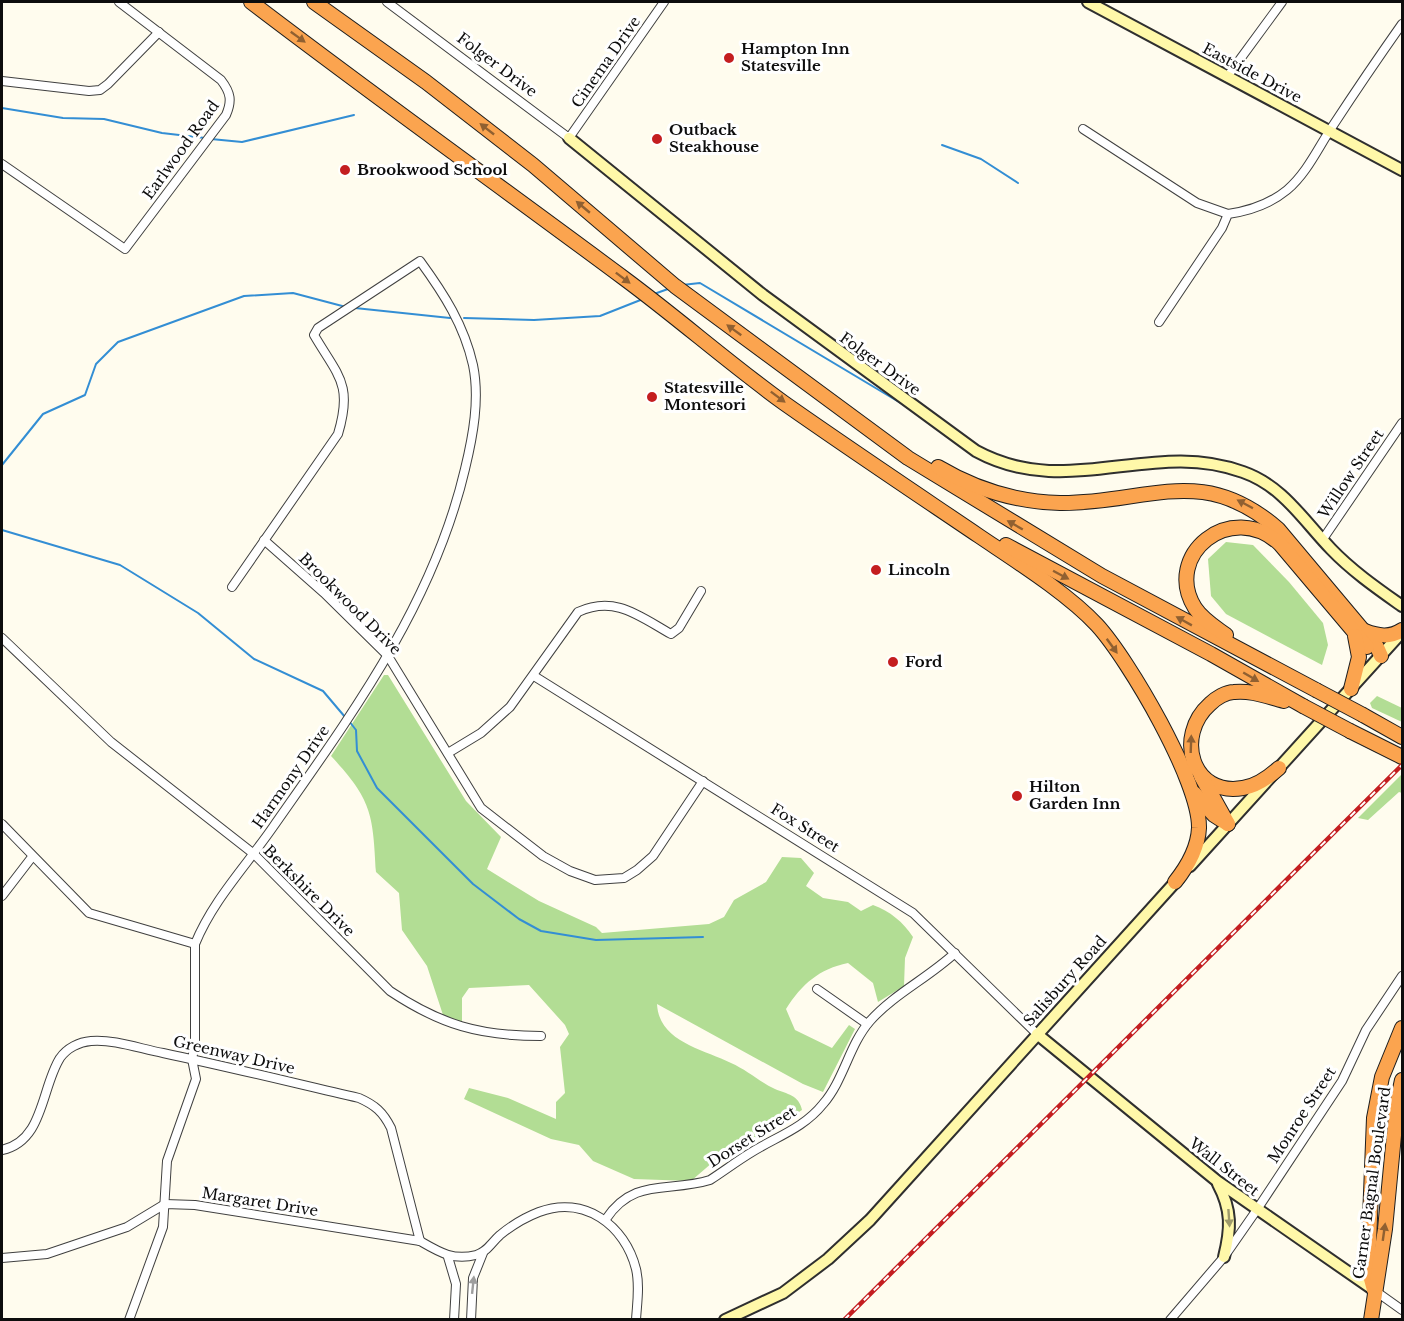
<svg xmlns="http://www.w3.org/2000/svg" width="1404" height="1321" font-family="'Libre Baskerville',serif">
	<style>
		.forest { fill: #b2dd94 }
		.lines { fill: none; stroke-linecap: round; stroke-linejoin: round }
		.stream { stroke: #338ed4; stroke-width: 2 }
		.street-casing { stroke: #404040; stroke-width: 10 }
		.secondary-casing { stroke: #2f2f2f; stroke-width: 14 }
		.highway-casing { stroke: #1e1e1e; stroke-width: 16 }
		.street { stroke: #fff; stroke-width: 8 }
		.secondary { stroke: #fff8a9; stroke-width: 10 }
		.highway { stroke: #fba44f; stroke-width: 14 }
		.rail-casing { stroke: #c41e20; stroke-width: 4.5 }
		.rail { stroke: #fff; stroke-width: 2; stroke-dasharray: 7; stroke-linecap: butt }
		.highway-bridge-casing { stroke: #1e1e1e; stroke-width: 16; stroke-linecap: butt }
		.highway-bridge { stroke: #fba44f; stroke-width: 14 }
		.oneway { fill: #906031 }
		.oneway2 { fill: #9e9a6b }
		.oneway3 { fill: #9e9e9e }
		.poi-dot { fill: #c41e20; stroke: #fff; stroke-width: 2 }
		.labels { text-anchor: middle; stroke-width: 6; stroke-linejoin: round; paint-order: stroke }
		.poi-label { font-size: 15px; font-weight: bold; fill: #0d0d0d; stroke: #fff; text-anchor: start }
		.street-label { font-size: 15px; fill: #0d0d0d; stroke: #fff }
	</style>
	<rect width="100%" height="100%" fill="#fffcee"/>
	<!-- forest -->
	<g class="forest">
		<polygon points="1226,542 1253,545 1289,582 1323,623 1328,645 1322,665 1226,614 1211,596 1208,559"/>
		<path d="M 384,675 L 388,675 L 466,801 L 501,837 L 487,869 L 539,901 L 596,927 L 602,933 L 709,924 L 724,917 L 734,900 L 766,882 L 782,857 L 801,858 L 814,873 L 806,886 L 823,898 L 848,902 L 861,911 L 873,905 C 890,911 903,922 913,937 L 905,958 L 904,986 L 878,1002 L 873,983 L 848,963 C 819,969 802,984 786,1009 L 795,1030 L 832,1048 L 849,1025 L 855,1029 L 823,1092 L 803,1084 L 657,1004 C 659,1042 703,1049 731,1063 C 747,1070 760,1082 775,1089 C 787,1094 799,1095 802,1110 L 735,1153 L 720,1156 L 691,1181 L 634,1179 L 593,1161 L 579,1145 L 551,1139 L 464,1099 L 469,1088 L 508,1098 L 556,1119 L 556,1102 L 565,1093 L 560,1047 L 569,1034 L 565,1025 L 529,985 L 469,988 L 462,998 L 462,1023 L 443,1015 L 427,966 L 402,930 L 399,893 L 376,872 C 373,814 372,800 331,756 Z"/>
		<polygon points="1377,696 1402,708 1402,722 1372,708 1370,703"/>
		<polygon points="1402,774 1402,793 1399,792 1368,820 1358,818"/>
	</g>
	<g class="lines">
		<!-- stream -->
		<g class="stream">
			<polyline points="2,108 63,118 104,119 162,133 205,138"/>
			<polyline points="211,139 242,142 354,115"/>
			<polyline points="942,145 981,159 1018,183"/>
			<polyline points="682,285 700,283 909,408"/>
			<polyline points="654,294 668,289"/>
			<polyline points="355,308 450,318"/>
			<polyline points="464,318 534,320 600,316 643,299"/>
			<polyline points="2,465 43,414 85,395 96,364 118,342 244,296 293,293 346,307"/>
			<polyline points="2,530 120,565 198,613 254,659 323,691 345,717"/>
			<polyline points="349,721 356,730 357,751 377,788 473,884 519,919 541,931 596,940 703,937"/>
		</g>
		<!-- street casing -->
		<g class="street-casing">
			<g id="street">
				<polyline points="387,2 569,138 664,2"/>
				<polyline points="1227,77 1282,2"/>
				<polyline points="2,81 89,91 100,90 108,84 159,32"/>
				<polyline points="1083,129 1197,203 1228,214"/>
				<path d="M 2,164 L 125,249 L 226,115 C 232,101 231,93 221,80 L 119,2"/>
				<path d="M 1159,322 L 1222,228 L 1228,214 C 1249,211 1270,204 1287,190 C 1307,173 1318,148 1332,127 C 1355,92 1378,58 1402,24"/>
				<polyline points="1323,539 1402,423"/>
				<polyline points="264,540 324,593 388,656 481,808 543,856 570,871 595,880 624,878 637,870 653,856 703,781"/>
				<path d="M 2,638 L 111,742 L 254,854 L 390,991 C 441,1025 480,1036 541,1036"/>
				<polyline points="534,676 913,913 1037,1034"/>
				<path d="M 448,753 L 481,733 L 510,707 L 578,612 C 615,595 639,616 671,634 L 679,628 L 701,591"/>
				<polyline points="2,824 89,913 195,944"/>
				<polyline points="2,896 32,857"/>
				<polyline points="817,989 867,1024"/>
				<path d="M 2,1150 C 44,1141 41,1088 60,1058 C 67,1048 79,1042 91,1041 C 114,1039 141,1049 163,1053 C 229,1067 294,1083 359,1098 C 375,1105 383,1112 391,1128 L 420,1241"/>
				<path d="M 606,1219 C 634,1177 668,1193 710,1180 C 724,1171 737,1161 752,1152 C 776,1137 804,1128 823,1104 C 844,1080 849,1045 870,1021 C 894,994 928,978 955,953"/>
				<polyline points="448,1257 456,1284 454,1320"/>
				<path d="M 2,1258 L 47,1254 L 127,1227 L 165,1204 L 195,1205 L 420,1241 C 439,1252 453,1261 476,1255 C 487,1252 491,1243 500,1235 C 511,1226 526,1217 539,1212 C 584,1195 625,1225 636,1269 C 640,1286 637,1303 636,1320"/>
				<polyline points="1374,1290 1402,1310"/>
				<path d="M 129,1320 L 163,1227 L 167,1161 L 196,1079 L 192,1059 L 195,1044 L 195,944 C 213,900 246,866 273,827 C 352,714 433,605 465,469 C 473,436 480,399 473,365 C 464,325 444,294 420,261 L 318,328 L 314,335 C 338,376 353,384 338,434 L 232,587"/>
				<polyline points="471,1320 473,1278 483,1253"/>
				<polyline points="1170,1320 1224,1257 1256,1211 1342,1081 1366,1030 1402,976"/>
			</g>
		</g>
		<!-- secondary casing -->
		<g class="secondary-casing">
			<g id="secondary">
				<polyline points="1088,2 1402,170"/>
				<path d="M 569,138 L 763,295 L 976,451 C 1068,501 1152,438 1243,472 C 1283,486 1303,520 1331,549 C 1352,571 1378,589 1402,606"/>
				<polyline points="1190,866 1402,632"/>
				<polyline points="1037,1034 1217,1181 1374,1290"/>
				<path d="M 1218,1184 C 1232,1210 1231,1229 1224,1257"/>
				<polyline points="725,1320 783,1293 828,1259 870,1220 1179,878"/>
			</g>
		</g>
		<!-- highway casing -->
		<g class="highway-casing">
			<g id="highway">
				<path d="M 251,2 C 374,96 500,186 625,279 C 679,319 730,364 784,403 C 848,448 914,492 979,536 C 1016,561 1067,593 1097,625 C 1129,660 1200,782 1199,828 C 1198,849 1187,867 1175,882"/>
				<polyline points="314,2 426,82 533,165 675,286 908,458 1102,576 1316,690"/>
				<path d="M 938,467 C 975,489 1016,502 1060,503 C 1147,504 1201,462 1278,529 L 1377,647 L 1381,656"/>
				<polyline points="1006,545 1211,654 1303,706"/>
				<path d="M 1365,631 C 1378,636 1390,638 1402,630"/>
				<path d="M 1226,635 C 1215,627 1203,620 1195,608 C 1162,555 1231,499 1280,544 L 1367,647"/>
				<polyline points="1351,689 1359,657 1355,636"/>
				<polyline points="1363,715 1402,737"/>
				<polyline points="1350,731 1402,757"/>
				<path d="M 1279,768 C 1269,777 1257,786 1243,788 C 1192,797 1174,736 1210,704 C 1216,698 1226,692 1234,692 C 1251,690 1268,697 1284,701"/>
				<polyline points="1201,776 1228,824"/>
				<polyline points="1194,793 1214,815 1228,824"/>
				<polyline points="1374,1290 1368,1268 1374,1118 1382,1077 1402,1028"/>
				<polyline points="1371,1320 1385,1229 1397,1104 1402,1080"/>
			</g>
		</g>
		<!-- street -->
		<use href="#street" class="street"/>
		<!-- secondary -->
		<use href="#secondary" class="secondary"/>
		<!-- highway -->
		<use href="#highway" class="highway"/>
		<!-- rail casing -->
		<g class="rail-casing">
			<polyline id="rail" points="844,1320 1402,765"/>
		</g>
		<!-- rail -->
		<use href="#rail" class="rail"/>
		<!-- highway-bridge casing -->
		<g class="highway-bridge-casing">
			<g id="highway-bridge">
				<polyline points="1316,690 1363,715"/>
				<polyline points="1303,706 1350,731"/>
			</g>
		</g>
		<!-- highway-bridge -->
		<use href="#highway-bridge" class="highway-bridge"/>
	</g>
	<!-- one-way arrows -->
	<defs><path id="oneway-solid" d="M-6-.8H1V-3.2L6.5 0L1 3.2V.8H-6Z" transform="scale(1.5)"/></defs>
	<g class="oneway">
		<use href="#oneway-solid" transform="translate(298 37) rotate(36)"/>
		<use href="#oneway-solid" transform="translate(487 129) rotate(-142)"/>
		<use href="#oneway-solid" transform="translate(583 207) rotate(-140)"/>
		<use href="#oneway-solid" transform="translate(623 278) rotate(37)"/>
		<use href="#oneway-solid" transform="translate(734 330) rotate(-144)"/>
		<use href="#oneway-solid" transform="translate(778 397) rotate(37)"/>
		<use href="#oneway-solid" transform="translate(1245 504) rotate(-152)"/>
		<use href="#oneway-solid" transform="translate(1015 525) rotate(-150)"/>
		<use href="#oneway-solid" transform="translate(1061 575) rotate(28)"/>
		<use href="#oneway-solid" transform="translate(1184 621) rotate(-151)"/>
		<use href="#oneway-solid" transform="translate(1112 646) rotate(54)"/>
		<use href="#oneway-solid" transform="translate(1251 677) rotate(30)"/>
		<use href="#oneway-solid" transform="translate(1191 744) rotate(-88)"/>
		<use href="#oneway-solid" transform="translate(1384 1232) rotate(-82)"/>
	</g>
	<use class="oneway2" href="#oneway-solid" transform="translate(1229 1218) rotate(86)"/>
	<use class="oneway3" href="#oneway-solid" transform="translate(473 1285) rotate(-84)"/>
	<!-- markers -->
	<g class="poi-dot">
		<circle cx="729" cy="58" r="6"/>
		<circle cx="657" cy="139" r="6"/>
		<circle cx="345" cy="170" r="6"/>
		<circle cx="652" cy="397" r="6"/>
		<circle cx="876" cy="570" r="6"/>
		<circle cx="893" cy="662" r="6"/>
		<circle cx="1017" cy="796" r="6"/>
	</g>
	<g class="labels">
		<!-- poi labels -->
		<g class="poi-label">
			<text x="741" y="54">Hampton Inn<tspan x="741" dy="17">Statesville</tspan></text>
			<text x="669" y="135">Outback<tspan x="669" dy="17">Steakhouse</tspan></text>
			<text x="357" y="175">Brookwood School</text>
			<text x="664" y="393">Statesville<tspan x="664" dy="17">Montesori</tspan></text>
			<text x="888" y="575">Lincoln</text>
			<text x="905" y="667">Ford</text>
			<text x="1029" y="792">Hilton<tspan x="1029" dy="17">Garden Inn</tspan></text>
		</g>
		<!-- street labels -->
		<g class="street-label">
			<text transform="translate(606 62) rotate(-55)" y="5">Cinema Drive</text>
			<text transform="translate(497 65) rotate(37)" y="5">Folger Drive</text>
			<text transform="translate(1252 73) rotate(28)" y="5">Eastside Drive</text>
			<text transform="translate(181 150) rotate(-54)" y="5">Earlwood Road</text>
			<text transform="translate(880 364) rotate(36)" y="5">Folger Drive</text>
			<text transform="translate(1351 474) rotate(-56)" y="5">Willow Street</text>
			<text transform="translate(350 604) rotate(45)" y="5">Brookwood Drive</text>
			<text transform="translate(291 777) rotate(-55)" y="5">Harmony Drive</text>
			<text transform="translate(805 828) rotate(32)" y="5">Fox Street</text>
			<text transform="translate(309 891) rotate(45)" y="5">Berkshire Drive</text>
			<text transform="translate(1065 981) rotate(-48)" y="5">Salisbury Road</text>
			<text transform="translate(234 1055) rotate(13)" y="5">Greenway Drive</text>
			<text transform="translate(1302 1115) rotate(-57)" y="5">Monroe Street</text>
			<text transform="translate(752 1137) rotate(-32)" y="5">Dorset Street</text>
			<text transform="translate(1224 1167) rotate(38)" y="5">Wall Street</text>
			<text transform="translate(1372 1183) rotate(-82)" y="5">Garner Bagnal Boulevard</text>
			<text transform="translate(260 1202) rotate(9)" y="5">Margaret Drive</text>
		</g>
	</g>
	<!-- border -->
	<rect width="1404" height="1321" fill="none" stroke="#0d0d0d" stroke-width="6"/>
</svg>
